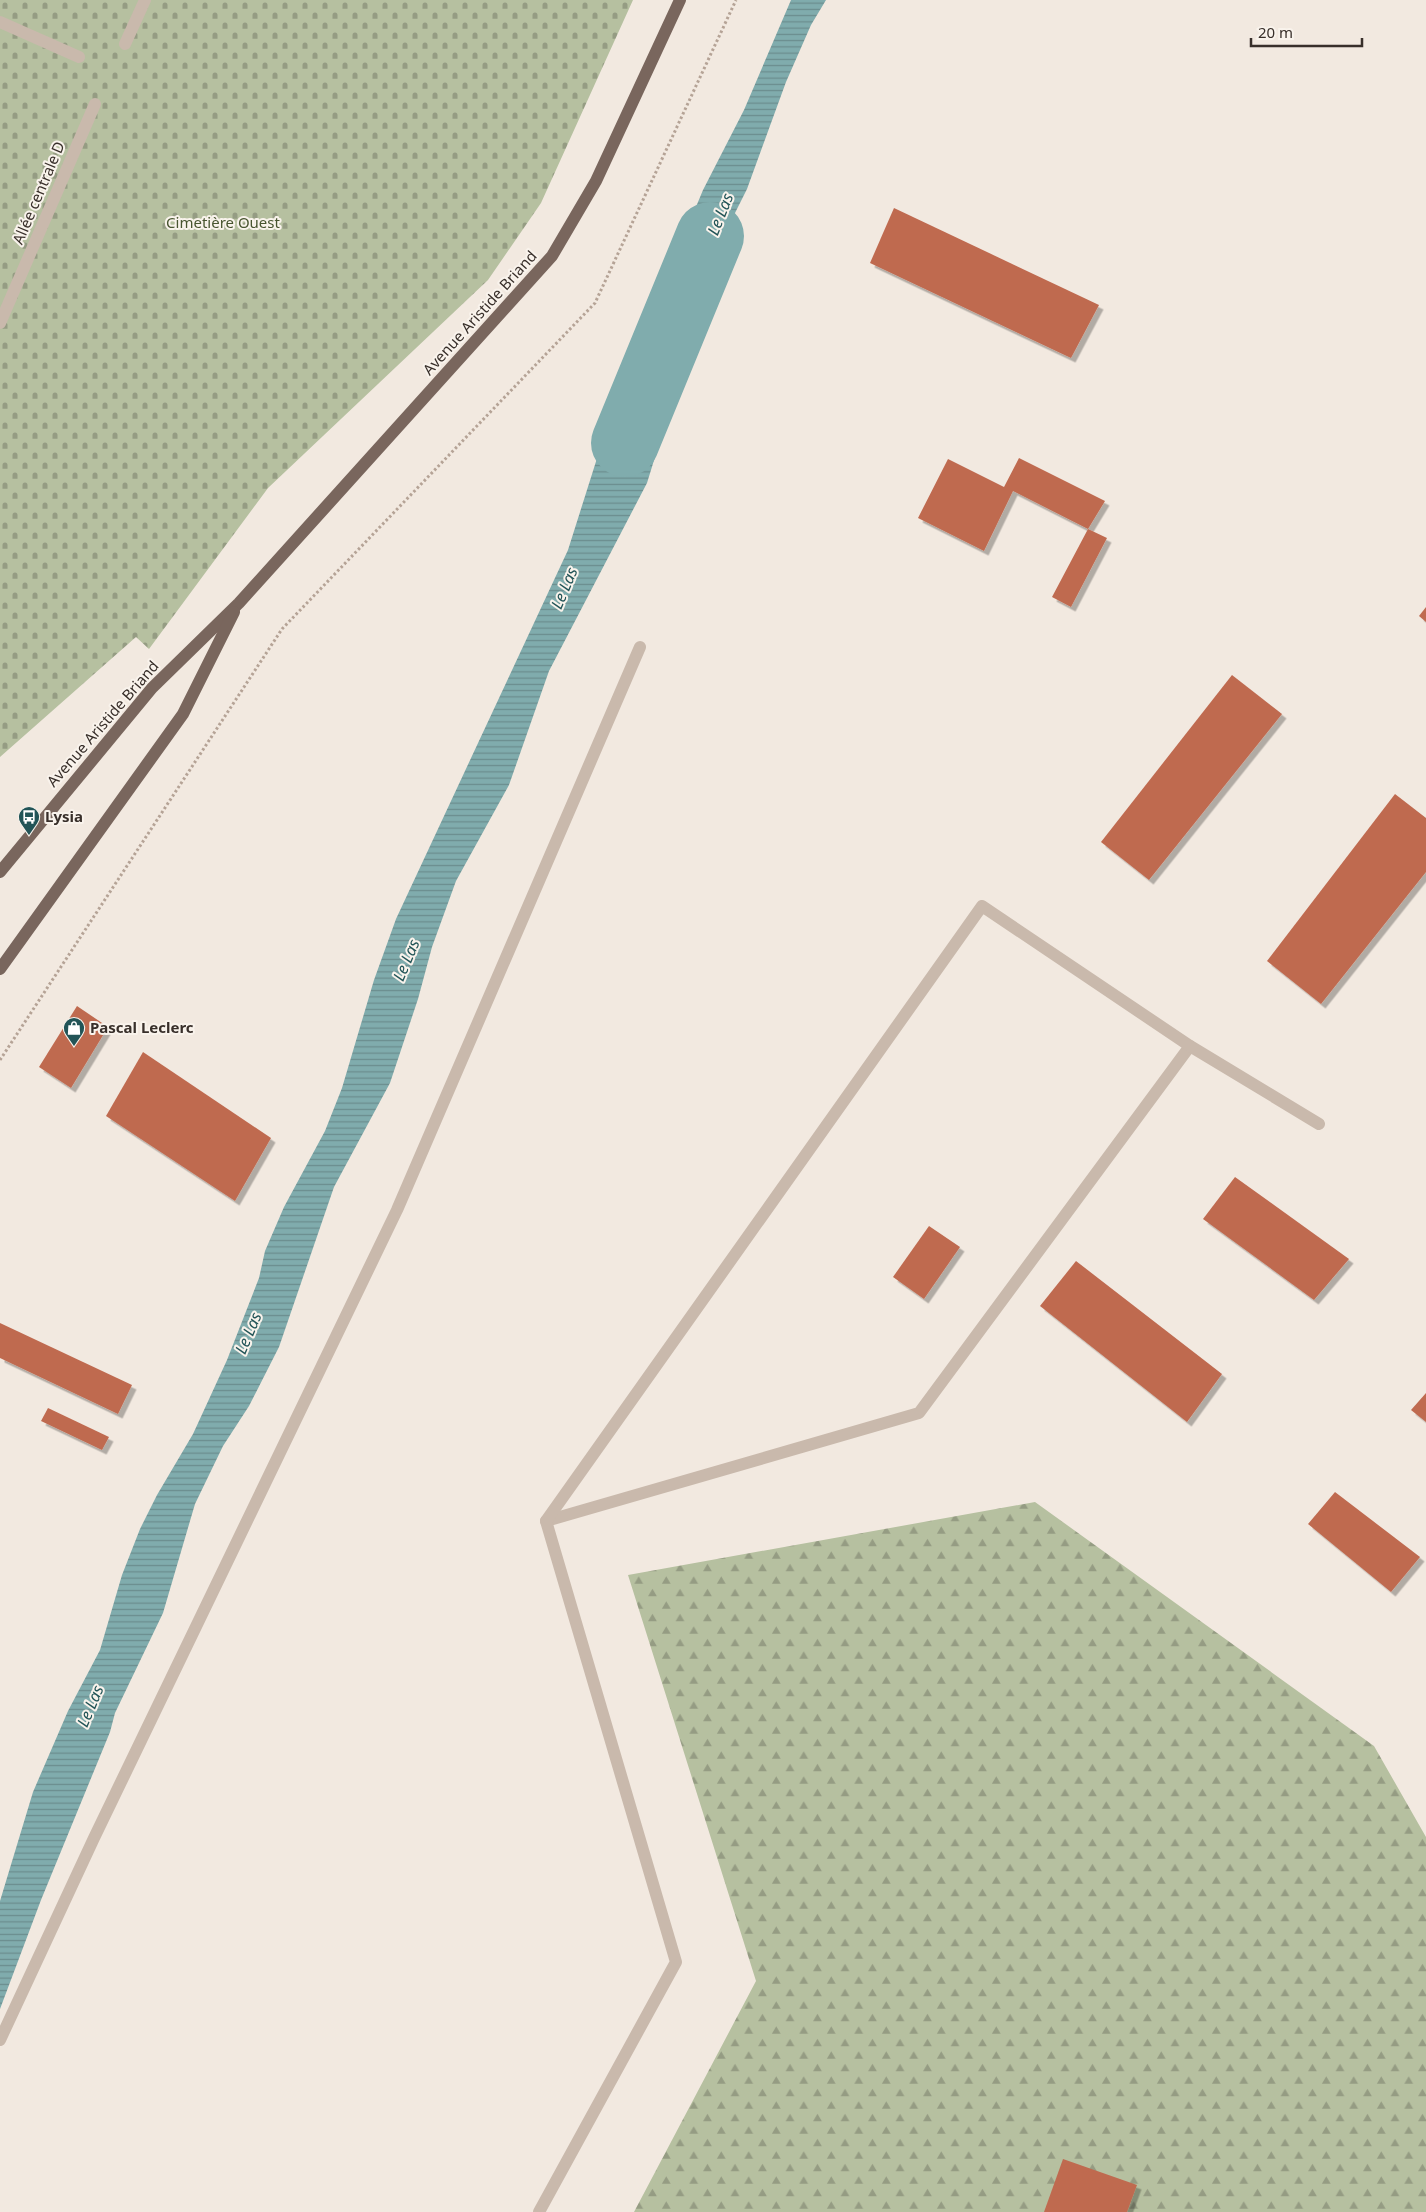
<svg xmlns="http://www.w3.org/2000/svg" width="1426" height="2212" font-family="'Noto Sans',sans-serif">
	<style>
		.forest { fill: url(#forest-firs) }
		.cemetery { fill: url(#cemetery-stones) }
		.water { fill: url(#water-rules) }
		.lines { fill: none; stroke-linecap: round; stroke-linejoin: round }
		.river { stroke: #80acad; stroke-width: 68 }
		.building { fill: #bf6a50; filter: url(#shadow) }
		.path { stroke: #b5a396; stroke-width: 3; stroke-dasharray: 2.5 2.5; stroke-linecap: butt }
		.lane { stroke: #c9b9ac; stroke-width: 12 }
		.primary { stroke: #79665d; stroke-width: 12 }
		.labels { text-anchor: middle; stroke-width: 4; stroke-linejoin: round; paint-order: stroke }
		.street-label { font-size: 15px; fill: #382f2a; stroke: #f9f3ec }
		.park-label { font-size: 15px; fill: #485530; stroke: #f9f3ec }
		.poi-label { font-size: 15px; font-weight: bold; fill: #382f2a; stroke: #f9f3ec; text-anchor: start }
		.water-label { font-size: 16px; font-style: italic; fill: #225457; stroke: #f9f3ec }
	</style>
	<defs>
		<pattern id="forest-firs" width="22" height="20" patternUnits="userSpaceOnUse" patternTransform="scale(1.25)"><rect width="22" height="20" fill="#b6c0a0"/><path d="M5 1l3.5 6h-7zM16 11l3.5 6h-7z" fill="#959c83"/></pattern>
		<pattern id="cemetery-stones" width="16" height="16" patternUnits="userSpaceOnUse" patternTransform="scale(1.25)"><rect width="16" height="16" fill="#b6c0a0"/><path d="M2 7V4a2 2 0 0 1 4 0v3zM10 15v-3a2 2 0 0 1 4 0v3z" fill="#959c83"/></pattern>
		<pattern id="water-rules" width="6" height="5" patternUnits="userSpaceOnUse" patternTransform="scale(1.25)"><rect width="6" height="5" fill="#80acad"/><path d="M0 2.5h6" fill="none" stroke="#6a8c8d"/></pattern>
		<filter id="shadow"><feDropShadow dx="4.5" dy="4.5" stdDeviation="0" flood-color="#0004"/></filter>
	</defs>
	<rect width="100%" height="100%" fill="#f2e9e0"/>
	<!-- forest -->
	<polygon class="forest" points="1035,1502 1374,1746 1426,1837 1426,2212 634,2212 756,1981 628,1575"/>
	<!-- cemetery -->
	<polygon class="cemetery" points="0,0 633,0 541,203 488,280 268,488 149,649 136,637 0,757"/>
	<!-- water -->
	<g class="water">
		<polygon points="791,0 826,0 811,25 786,82 747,189 719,245 688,328 651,315 703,190 744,110"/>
		<polygon points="640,350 683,366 647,483 549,671 509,785 456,881 432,947 418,999 390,1083 334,1187 279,1347 249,1406 223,1446 195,1504 163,1613 115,1713 110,1732 41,1900 0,2009 0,1901 33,1792 68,1711 100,1650 122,1575 140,1529 157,1495 193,1434 227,1360 259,1278 265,1251 284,1207 325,1131 342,1088 374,980 396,919 568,550 599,452"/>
	</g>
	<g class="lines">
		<!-- river -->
		<polyline class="river" points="625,443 710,236"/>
	</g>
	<!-- building -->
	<g class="building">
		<polygon points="894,208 1099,305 1071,358 870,263"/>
		<polygon points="1019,458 1105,501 1088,529 1107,538 1071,607 1052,597 1088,529 1013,491 984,551 918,518 948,459 1004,487"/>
		<polygon points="1426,607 1426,622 1419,616"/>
		<polygon points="1232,675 1282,714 1149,880 1101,842"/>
		<polygon points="1395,794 1426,818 1426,872 1321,1004 1267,961"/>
		<polygon points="77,1006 108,1027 71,1088 39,1067"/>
		<polygon points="143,1052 271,1138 235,1201 106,1116"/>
		<polygon points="1235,1177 1349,1259 1314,1300 1203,1219"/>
		<polygon points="929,1226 960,1247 924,1299 893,1277"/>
		<polygon points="1076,1261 1222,1374 1187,1422 1040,1306"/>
		<polygon points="0,1323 132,1385 118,1414 0,1358"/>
		<polygon points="1426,1393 1426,1422 1411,1410"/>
		<polygon points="48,1408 109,1437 102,1450 41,1421"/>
		<polygon points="1335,1492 1420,1557 1391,1592 1308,1524"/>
		<polygon points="1063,2159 1137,2185 1127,2212 1044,2212"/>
	</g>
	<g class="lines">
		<!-- path -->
		<polyline class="path" points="0,1060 282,629 595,303 736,0"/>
		<!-- lane -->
		<g class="lane">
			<polyline points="0,22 79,57"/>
			<polyline points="125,44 145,0"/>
			<polyline points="0,323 95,104"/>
			<polyline points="546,1521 919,1413 1190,1046"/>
			<polyline points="0,2040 94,1838 397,1210 640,647"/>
			<polyline points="539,2212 676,1962 546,1521 982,906 1190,1046 1319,1124"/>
		</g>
		<!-- primary -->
		<g class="primary">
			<polyline points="0,872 152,688 239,603 552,256 596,181 680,0"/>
			<polyline points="0,969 183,714 234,612"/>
		</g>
	</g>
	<!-- icons -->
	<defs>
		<g id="bus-pin" transform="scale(1.125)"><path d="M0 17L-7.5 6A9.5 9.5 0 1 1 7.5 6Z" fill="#225457" stroke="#f9f3ec"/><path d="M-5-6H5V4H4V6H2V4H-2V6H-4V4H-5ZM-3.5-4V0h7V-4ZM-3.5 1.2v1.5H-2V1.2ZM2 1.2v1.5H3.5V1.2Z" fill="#fff"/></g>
		<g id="shop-pin" transform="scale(1.125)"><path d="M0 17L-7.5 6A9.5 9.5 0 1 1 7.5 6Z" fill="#225457" stroke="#f9f3ec"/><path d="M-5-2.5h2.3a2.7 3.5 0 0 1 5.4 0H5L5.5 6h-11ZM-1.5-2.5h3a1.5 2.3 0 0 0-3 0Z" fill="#fff"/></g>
	</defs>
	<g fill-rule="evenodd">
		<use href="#bus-pin" x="29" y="817"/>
		<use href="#shop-pin" x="74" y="1028"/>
	</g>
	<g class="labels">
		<!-- street labels -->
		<g class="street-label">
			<text transform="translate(39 193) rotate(-67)" y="5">Allée centrale D</text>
			<text transform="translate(480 313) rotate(-48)" y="5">Avenue Aristide Briand</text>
			<text transform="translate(103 724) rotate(-49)" y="5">Avenue Aristide Briand</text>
		</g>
		<!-- park labels -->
		<g class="park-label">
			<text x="223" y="228">Cimetière Ouest</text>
		</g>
		<!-- poi labels -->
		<g class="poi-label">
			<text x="45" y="822">Lysia</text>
			<text x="90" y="1033">Pascal Leclerc</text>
		</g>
		<!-- water labels -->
		<g class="water-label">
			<text transform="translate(720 214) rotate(-68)" y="6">Le Las</text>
			<text transform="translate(564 588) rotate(-67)" y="6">Le Las</text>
			<text transform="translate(406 960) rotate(-67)" y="6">Le Las</text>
			<text transform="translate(248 1333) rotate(-67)" y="6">Le Las</text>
			<text transform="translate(90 1706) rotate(-67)" y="6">Le Las</text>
		</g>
	</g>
	<!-- scale -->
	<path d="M1251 38v8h111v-8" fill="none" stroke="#382f2a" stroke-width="2.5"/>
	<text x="1258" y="38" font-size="15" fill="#382f2a" stroke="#f9f3ec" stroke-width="4" paint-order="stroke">20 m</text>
</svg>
